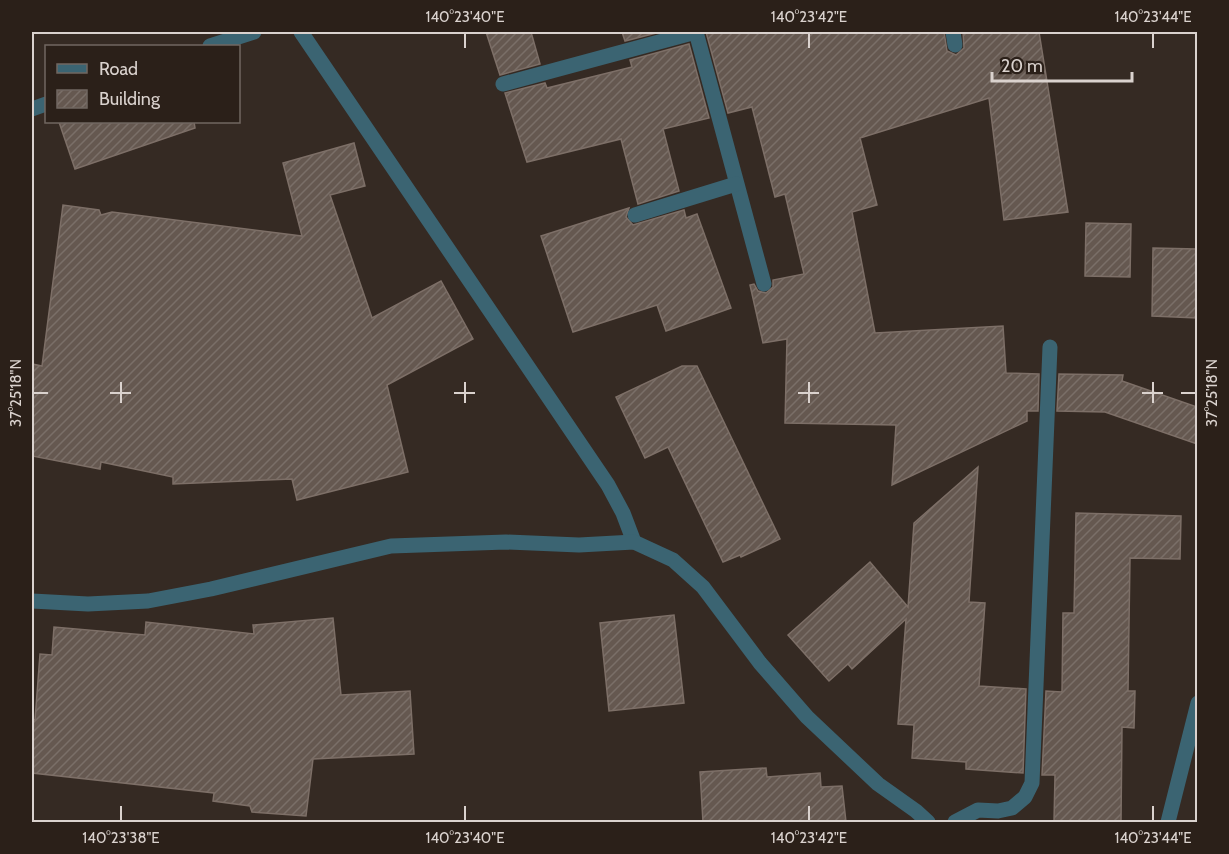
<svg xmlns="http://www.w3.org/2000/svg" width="1229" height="854" font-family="Cabin,sans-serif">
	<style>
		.building { fill: url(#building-hatch); stroke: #7d6f67; stroke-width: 1.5 }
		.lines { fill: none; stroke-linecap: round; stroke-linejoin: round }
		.minor { stroke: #3b6472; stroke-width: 15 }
		.ticks { fill: none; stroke: #dad2ce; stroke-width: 2 }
		.neatline { fill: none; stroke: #dad2ce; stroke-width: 2 }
		.ticks-label { font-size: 15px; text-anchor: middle; fill: #dad2ce }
	</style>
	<defs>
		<pattern id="building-hatch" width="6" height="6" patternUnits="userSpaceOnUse" patternTransform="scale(1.5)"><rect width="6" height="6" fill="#655850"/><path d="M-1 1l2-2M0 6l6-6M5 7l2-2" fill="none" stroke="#7a6f68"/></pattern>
	</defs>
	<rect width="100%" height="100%" fill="#352a23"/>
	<!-- building -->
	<g class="building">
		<polygon points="486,32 531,32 540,64 500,75"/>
		<polygon points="622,32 660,32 625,41"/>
		<polygon points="706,32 944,32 947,51 956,55 964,48 963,32 1039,32 1068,212 1004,220 989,98 860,138 877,205 852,212 875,333 1003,326 1006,373 1039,374 1038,411 1027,411 1027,421 892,485 896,425 785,423 787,339 763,343 750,285 754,284 758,291 766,293 773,287 773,280 804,274 785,194 775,197 752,107 728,113"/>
		<polygon points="689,44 709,118 663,129 679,191 638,204 621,139 527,162 505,93 545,83 547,88 632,67 630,60"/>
		<polygon points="59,122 194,122 195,128 75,169"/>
		<polygon points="354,143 365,186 330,195 372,318 441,281 473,339 387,385 408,472 297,500 292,479 173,484 173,477 101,462 100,469 32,456 32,364 42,366 63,205 99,210 101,215 112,212 302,236 283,163"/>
		<polygon points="629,208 626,217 633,225 684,210 686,218 697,214 731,308 666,331 657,305 573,332 541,236"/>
		<polygon points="1086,223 1131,224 1130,277 1085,276"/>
		<polygon points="1153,248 1197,249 1197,318 1152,316"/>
		<polygon points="682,366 697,366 780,539 741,557 740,555 723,562 668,447 645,458 616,397"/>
		<polygon points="1059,374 1123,375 1122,381 1197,407 1197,444 1105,412 1057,411"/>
		<polygon points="978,467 969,602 985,603 979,686 1026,689 1023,773 966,769 966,762 912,758 914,725 898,724 906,619 852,669 848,664 829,681 788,635 870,562 908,607 914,523"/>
		<polygon points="1076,513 1181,516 1180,559 1130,558 1128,691 1135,691 1134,728 1122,727 1121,822 1054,822 1055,775 1042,775 1046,691 1062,692 1063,613 1074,613"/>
		<polygon points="674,615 684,703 609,711 600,623"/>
		<polygon points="333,618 341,695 410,691 414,754 313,759 306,816 252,812 250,806 213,801 214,793 32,773 32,719 35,720 40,654 52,655 54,627 145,635 146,622 254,634 253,625"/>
		<polygon points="766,768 767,777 820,773 821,787 842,786 846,822 703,822 700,772"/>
	</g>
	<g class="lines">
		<!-- minor -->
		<g class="minor">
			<polyline points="301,32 608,485 623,513 634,542"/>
			<polyline points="696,32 764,284"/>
			<polyline points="953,32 955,45"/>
			<polyline points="210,46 254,32"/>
			<polyline points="503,84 696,32"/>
			<polyline points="32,109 46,104"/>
			<polyline points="635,215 736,184"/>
			<polyline points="32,601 88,604 148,601 211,589 391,546 506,542 579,545 634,542 673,560 703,587 760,663 807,717 878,784 916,811 928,822"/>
			<polyline points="955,822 978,810 998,811 1012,808 1025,797 1032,783 1050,347"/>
			<polyline points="1168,822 1198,703"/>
		</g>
	</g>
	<!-- ticks -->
	<path class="ticks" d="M 465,33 L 465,48M 809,33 L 809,48M 1153,33 L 1153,48M 121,382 L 121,403M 465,382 L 465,403M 809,382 L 809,403M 1153,382 L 1153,403M 33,393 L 48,393M 110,393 L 131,393M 454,393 L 475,393M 798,393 L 819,393M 1142,393 L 1163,393M 1181,393 L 1196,393M 121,806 L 121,821M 465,806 L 465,821M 809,806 L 809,821M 1153,806 L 1153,821"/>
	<!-- border -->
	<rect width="1229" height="854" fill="none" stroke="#2b2019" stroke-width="66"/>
	<!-- legend -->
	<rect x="45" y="45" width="195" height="78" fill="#2b2019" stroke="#716761" stroke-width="1.5"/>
	<rect x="57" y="64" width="30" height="9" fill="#3b6472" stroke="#716761" stroke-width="1.5"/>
	<text x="99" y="75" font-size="18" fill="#dad2ce">Road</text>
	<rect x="57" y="90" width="30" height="18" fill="url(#building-hatch)" stroke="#716761" stroke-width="1.5"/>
	<text x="99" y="105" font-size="18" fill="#dad2ce">Building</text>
	<!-- scale -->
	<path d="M992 72v9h140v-9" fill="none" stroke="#dad2ce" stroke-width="3"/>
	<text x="1001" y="72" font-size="18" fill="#dad2ce" stroke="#2b2019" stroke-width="4.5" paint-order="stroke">20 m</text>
	<rect x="33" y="33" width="1163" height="788" class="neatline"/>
	<g class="ticks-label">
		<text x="465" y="22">140°23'40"E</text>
		<text x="809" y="22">140°23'42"E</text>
		<text x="1153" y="22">140°23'44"E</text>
		<text transform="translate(16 393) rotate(-90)" y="5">37°25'18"N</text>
		<text transform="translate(1212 393) rotate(-90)" y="5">37°25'18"N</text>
		<text x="121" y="843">140°23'38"E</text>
		<text x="465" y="843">140°23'40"E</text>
		<text x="809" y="843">140°23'42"E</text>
		<text x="1153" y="843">140°23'44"E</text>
	</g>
</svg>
